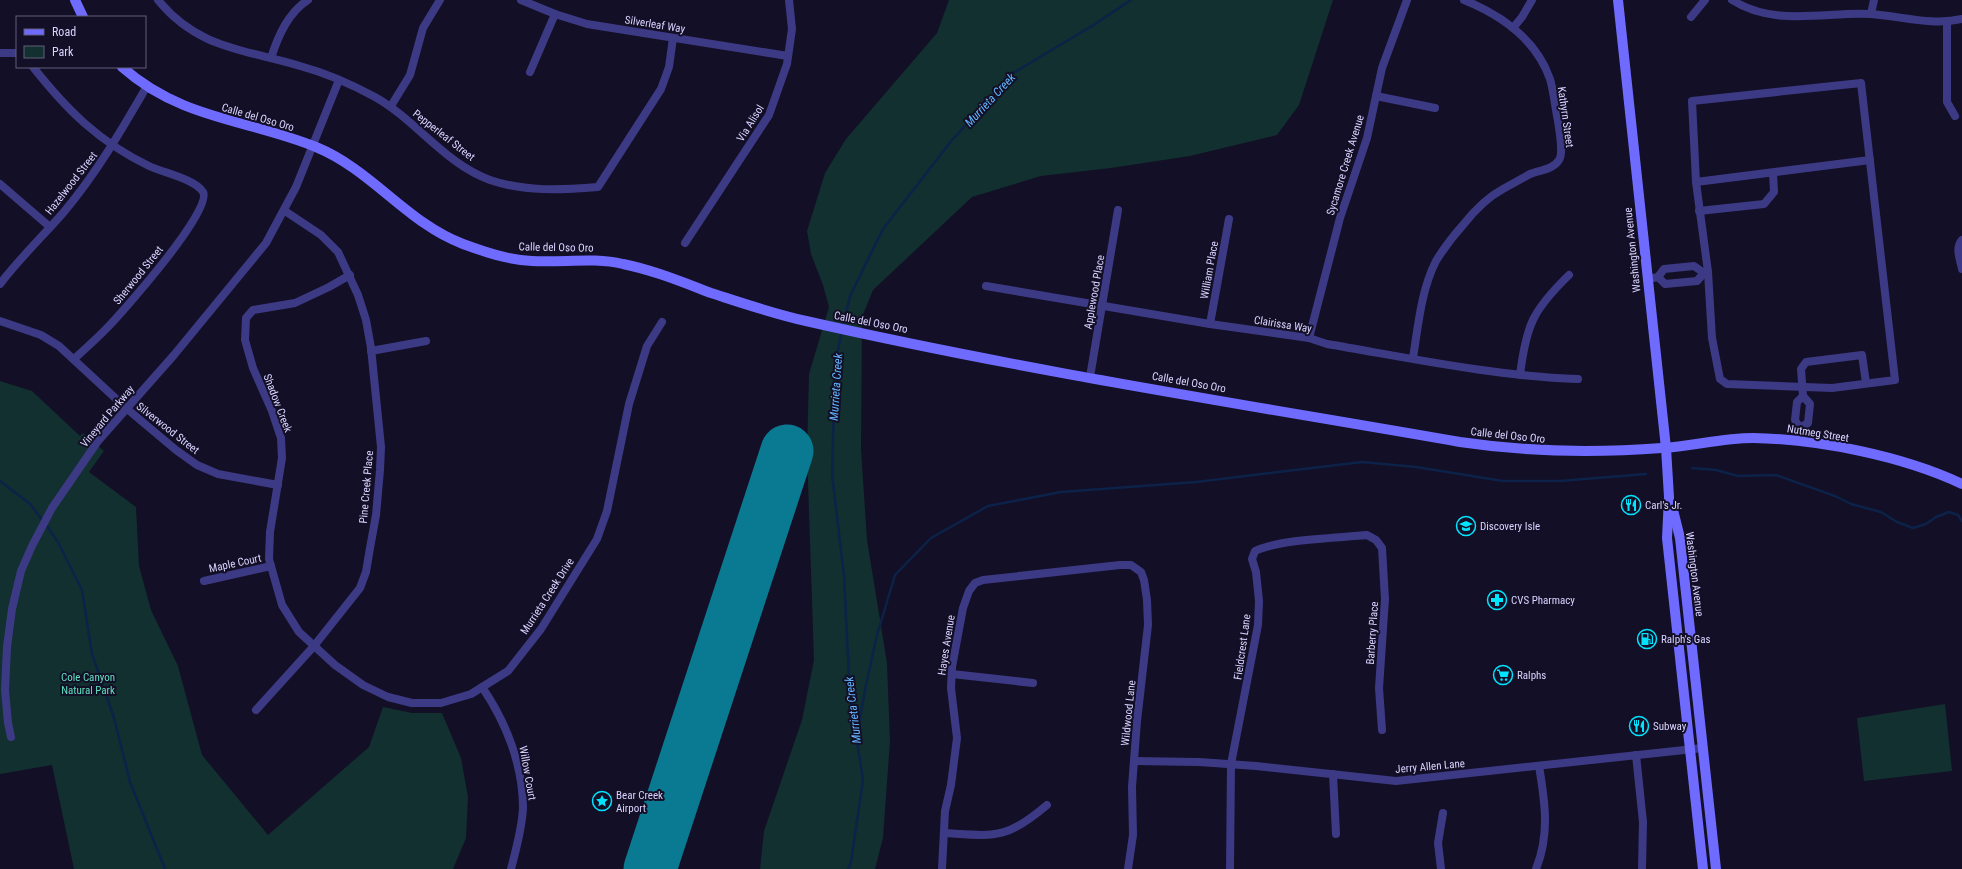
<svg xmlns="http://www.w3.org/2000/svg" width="1962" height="869" font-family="'Roboto Condensed',sans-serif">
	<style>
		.green { fill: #12302f }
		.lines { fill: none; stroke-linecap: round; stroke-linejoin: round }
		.stream { stroke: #0c2248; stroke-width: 2.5 }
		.runway { stroke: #0a7a92; stroke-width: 53 }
		.street { stroke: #3d3a85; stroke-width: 8 }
		.secondary { stroke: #6f6bff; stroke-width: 10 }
		.labels { text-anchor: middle; stroke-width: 4; stroke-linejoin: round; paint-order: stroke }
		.street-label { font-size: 11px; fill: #d9d4ff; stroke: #130f26 }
		.poi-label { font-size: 11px; fill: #d9d4ff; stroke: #130f26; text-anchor: start }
		.park-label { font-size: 11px; fill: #5fe0c0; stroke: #130f26 }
		.water-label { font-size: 12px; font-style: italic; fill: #62b6ff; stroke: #130f26 }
	</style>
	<rect width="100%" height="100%" fill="#130f26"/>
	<!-- green -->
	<g class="green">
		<polygon points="949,0 1333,0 1299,105 1277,135 1190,156 1111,168 1041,176 972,197 873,290 862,317 861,449 867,540 887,663 890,741 883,838 875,869 760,869 764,831 802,720 814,660 807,452 809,374 829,307 823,285 811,254 807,231 825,173 846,139 937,33"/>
		<polygon points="0,381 32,391 80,436 83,433 104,451 89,472 136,507 139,566 151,610 178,666 202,755 268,835 369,747 383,707 412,713 442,713 461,758 468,797 466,838 453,869 74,869 52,765 0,774"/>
		<polygon points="1945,704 1952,771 1864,781 1857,718"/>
	</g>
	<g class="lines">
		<!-- stream -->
		<g class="stream">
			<polyline points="843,326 850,296 883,229 952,140 1015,72 1092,26 1131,0"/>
			<polyline points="842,331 835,364 832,474 844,576 850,697 863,780 851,862 848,869"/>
			<polyline points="1692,468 1716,470 1738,476 1776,475 1835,496 1851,504 1881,512 1897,522 1913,528 1926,524 1936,517 1949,512 1958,515 1962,521"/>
			<polyline points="0,481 30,504 43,521"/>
			<polyline points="46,525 58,542 82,590 92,654 114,718 130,782 165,869"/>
			<polyline points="858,742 859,723 866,685 877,635 895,575 931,538 988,506 1061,492 1196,482 1362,462 1416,467 1503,481 1560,481 1646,474"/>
		</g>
		<!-- runway -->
		<polyline class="runway" points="650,869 787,451"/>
		<!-- street -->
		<g class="street">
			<path d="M 158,0 C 198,49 244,49 300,66 C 326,73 351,84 375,97 C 416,120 445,164 490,180 C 525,192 561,190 598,187 L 661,89 L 669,67 L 673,38"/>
			<polyline points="521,0 555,14 587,24 788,56"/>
			<path d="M 1732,0 C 1774,27 1824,12 1870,14 C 1901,16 1932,26 1962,19"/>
			<polyline points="1871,14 1874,0"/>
			<polyline points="1691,17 1705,0"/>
			<polyline points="1947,23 1947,102 1955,116"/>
			<polyline points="1513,28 1522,17 1532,0"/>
			<polyline points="0,53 17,53"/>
			<path d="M 271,58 C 278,36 288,13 308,0"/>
			<path d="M 33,67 C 67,110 99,142 149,166 C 164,173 195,179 203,192 C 214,209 121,314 105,330 C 95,340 84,350 74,359"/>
			<polyline points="530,72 555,14"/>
			<polygon points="1861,83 1895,380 1832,388 1727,384 1720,379 1712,338 1708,272 1696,182 1692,101"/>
			<polyline points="1376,96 1435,108"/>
			<polyline points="391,106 410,75 423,28 440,0"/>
			<polyline points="1696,182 1870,160"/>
			<polyline points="0,184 50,227"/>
			<polyline points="1699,211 1764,204 1774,192 1773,173"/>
			<path d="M 1962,240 C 1955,248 1960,259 1962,269"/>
			<polyline points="685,243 769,115 787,64 792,29 789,0"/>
			<polyline points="350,275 329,287 295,303 253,310 246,318 245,340 253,368 272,411 281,438 282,458 270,532 269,559 282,605 299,632 335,665 363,685 388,697 412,703 441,703 471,694 508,671 541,629 597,539 607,511 629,404 647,346 662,322"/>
			<polyline points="1658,277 1665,284 1697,281 1704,273"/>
			<polyline points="1648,279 1658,277 1664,269 1694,266 1704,273 1708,272"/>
			<path d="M 0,284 C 19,259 42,237 63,213 C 96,174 121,131 147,86"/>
			<path d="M 986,286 L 1210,324 L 1309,338 L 1327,344 C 1410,358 1494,376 1578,379"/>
			<polyline points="0,321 41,335 59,346 126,408 176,450 197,465 218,474 278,485"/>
			<polyline points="1210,324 1229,219"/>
			<polyline points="1309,338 1340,218 1367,138 1382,68 1407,0"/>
			<polyline points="371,351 426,341"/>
			<path d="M 1413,358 C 1418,327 1421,290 1436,261 C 1444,248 1453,236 1463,225 C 1474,211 1488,197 1503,189 C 1512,184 1521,179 1530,174 C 1539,170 1553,170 1559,160 C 1564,153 1559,129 1558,121 C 1555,107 1554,93 1550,79 C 1536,39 1501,15 1464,0"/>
			<path d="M 1520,375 C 1526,325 1533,310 1569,275"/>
			<polyline points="1090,377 1118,210"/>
			<polyline points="1800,428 1808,423 1810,404 1803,396 1801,369 1806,362 1862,355 1866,383"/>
			<polyline points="1799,441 1800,428 1795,420 1797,402 1803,396"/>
			<polyline points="204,581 271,566"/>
			<polyline points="952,674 1033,683"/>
			<path d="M 482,687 C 506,722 523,765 523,808 C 522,829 516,849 511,869"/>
			<polyline points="256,710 314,646 360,588 366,572 370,548 376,515 380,470 381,447 371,348 366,320 358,295 338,252 321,235 285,211"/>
			<polyline points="11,737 8,723 5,690 7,647 12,609 21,571 32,546 52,508 98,441 174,355 266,243 296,187 339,80"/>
			<polyline points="1636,755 1643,822 1642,869"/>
			<polyline points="1135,761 1199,762 1256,766 1396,781 1703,748"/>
			<polyline points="1333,774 1336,834"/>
			<path d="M 944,833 C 995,836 1006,840 1047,805"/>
			<polyline points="942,869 945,811 951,785 957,738 951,688 952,667 963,608 969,591 975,583 983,580 1120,565 1131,565 1141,572 1144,580 1147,600 1148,625 1137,721 1132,787 1133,835 1128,869"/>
			<path d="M 1230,869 L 1231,764 L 1258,625 L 1259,601 L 1256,572 L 1252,559 L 1255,551 C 1280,539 1337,538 1367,535 L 1376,540 L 1382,548 L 1385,599 L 1379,688 L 1382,730"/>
			<polyline points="1441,869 1438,843 1443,813"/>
			<path d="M 1536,869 C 1550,834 1545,802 1539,766"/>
		</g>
		<!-- secondary -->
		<g class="secondary">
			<polyline points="75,0 83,17"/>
			<polyline points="1618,0 1666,448 1669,497 1667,538 1703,869"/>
			<path d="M 122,67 C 182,120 247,119 316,147 C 372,170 407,223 463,244 C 485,252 508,260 532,261 C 563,263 593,257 623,264 C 653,270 682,282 711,293 C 742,303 774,314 806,321 C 1022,370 1242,404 1460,442 C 1527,452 1594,453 1662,448 C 1693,446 1722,438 1753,438 C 1818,439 1903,456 1962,484"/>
			<polyline points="1672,506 1680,538 1716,869"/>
		</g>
	</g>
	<!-- icons -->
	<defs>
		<g id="restaurant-ring" transform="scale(1)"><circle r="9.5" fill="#130f26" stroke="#00e5ff" stroke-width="1.5"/><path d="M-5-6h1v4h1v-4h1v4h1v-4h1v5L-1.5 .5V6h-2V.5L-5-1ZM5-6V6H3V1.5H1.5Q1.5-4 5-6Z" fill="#00e5ff"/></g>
		<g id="school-ring" transform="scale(1)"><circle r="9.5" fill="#130f26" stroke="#00e5ff" stroke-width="1.5"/><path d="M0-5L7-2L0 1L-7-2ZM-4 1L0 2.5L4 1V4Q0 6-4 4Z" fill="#00e5ff"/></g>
		<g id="pharmacy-ring" transform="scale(1)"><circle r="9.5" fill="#130f26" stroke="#00e5ff" stroke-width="1.5"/><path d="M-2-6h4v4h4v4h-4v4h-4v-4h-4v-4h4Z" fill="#00e5ff"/></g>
		<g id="fuel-ring" transform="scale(1)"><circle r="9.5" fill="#130f26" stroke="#00e5ff" stroke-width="1.5"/><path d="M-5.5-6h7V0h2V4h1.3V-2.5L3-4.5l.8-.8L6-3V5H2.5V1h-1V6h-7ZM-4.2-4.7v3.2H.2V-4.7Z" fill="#00e5ff"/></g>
		<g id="supermarket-ring" transform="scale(1)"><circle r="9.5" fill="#130f26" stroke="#00e5ff" stroke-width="1.5"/><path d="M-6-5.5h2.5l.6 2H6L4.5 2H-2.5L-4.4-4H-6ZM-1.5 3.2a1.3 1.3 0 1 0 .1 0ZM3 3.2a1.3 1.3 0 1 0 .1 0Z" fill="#00e5ff"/></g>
		<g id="sight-ring" transform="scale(1)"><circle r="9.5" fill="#130f26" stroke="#00e5ff" stroke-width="1.5"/><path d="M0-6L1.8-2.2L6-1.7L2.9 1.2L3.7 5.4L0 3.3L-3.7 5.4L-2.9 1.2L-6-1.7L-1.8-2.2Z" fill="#00e5ff"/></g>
	</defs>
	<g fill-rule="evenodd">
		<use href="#restaurant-ring" x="1631" y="505"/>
		<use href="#school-ring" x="1466" y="526"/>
		<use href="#pharmacy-ring" x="1497" y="600"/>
		<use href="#fuel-ring" x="1647" y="639"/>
		<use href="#supermarket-ring" x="1503" y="675"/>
		<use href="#restaurant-ring" x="1639" y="726"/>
		<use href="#sight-ring" x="602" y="801"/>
	</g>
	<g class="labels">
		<!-- street labels -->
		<g class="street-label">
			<text transform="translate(655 24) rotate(9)" y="4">Silverleaf Way</text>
			<text transform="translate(258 117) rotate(16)" y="4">Calle del Oso Oro</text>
			<text transform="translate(1566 117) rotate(82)" y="4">Kathyrn Street</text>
			<text transform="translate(750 123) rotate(-58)" y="4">Via Alisol</text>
			<text transform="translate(444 135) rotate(38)" y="4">Pepperleaf Street</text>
			<text transform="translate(1345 165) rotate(-73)" y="4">Sycamore Creek Avenue</text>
			<text transform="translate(71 183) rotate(-52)" y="4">Hazelwood Street</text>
			<text transform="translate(556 247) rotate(1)" y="4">Calle del Oso Oro</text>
			<text transform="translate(1632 250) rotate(-96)" y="4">Washington Avenue</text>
			<text transform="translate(1209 270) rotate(-80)" y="4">William Place</text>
			<text transform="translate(138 275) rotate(-51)" y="4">Sherwood Street</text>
			<text transform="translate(1094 292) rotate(-80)" y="4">Applewood Place</text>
			<text transform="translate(871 322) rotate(11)" y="4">Calle del Oso Oro</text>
			<text transform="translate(1283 324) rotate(9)" y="4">Clairissa Way</text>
			<text transform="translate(1189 382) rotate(10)" y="4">Calle del Oso Oro</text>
			<text transform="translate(278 403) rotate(69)" y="4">Shadow Creek</text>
			<text transform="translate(107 416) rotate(-50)" y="4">Vineyard Parkway</text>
			<text transform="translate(168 428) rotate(38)" y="4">Silverwood Street</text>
			<text transform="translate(1818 433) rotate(9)" y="4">Nutmeg Street</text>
			<text transform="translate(1508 435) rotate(6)" y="4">Calle del Oso Oro</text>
			<text transform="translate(366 487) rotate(-85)" y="4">Pine Creek Place</text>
			<text transform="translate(235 563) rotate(-12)" y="4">Maple Court</text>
			<text transform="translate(1695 574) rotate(83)" y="4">Washington Avenue</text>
			<text transform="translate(547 596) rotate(-57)" y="4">Murrieta Creek Drive</text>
			<text transform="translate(1372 633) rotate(-86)" y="4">Barberry Place</text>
			<text transform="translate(946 645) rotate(-81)" y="4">Hayes Avenue</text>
			<text transform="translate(1242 647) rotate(-82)" y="4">Fieldcrest Lane</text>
			<text transform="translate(1128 713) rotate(-84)" y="4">Wildwood Lane</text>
			<text transform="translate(1430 766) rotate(-5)" y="4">Jerry Allen Lane</text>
			<text transform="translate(528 773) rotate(80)" y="4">Willow Court</text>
		</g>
		<!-- poi labels -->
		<g class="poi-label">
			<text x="1645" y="509">Carl's Jr.</text>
			<text x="1480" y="530">Discovery Isle</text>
			<text x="1511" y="604">CVS Pharmacy</text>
			<text x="1661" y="643">Ralph's Gas</text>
			<text x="1517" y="679">Ralphs</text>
			<text x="1653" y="730">Subway</text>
			<text x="616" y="799">Bear Creek<tspan x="616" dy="13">Airport</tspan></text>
		</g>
		<!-- park labels -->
		<g class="park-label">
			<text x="88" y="681">Cole Canyon<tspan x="88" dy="13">Natural Park</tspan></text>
		</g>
		<!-- water labels -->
		<g class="water-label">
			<text transform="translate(990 100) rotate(-47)" y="4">Murrieta Creek</text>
			<text transform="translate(836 387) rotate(-86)" y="4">Murrieta Creek</text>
			<text transform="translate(853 710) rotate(-97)" y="4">Murrieta Creek</text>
		</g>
	</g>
	<!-- legend -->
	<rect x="16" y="16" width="130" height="52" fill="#130f26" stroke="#625e7d"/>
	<rect x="24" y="29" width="20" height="6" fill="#6f6bff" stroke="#625e7d"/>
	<text x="52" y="36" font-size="12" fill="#d9d4ff">Road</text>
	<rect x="24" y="46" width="20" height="12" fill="#12302f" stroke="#625e7d"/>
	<text x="52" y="56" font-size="12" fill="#d9d4ff">Park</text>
</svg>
